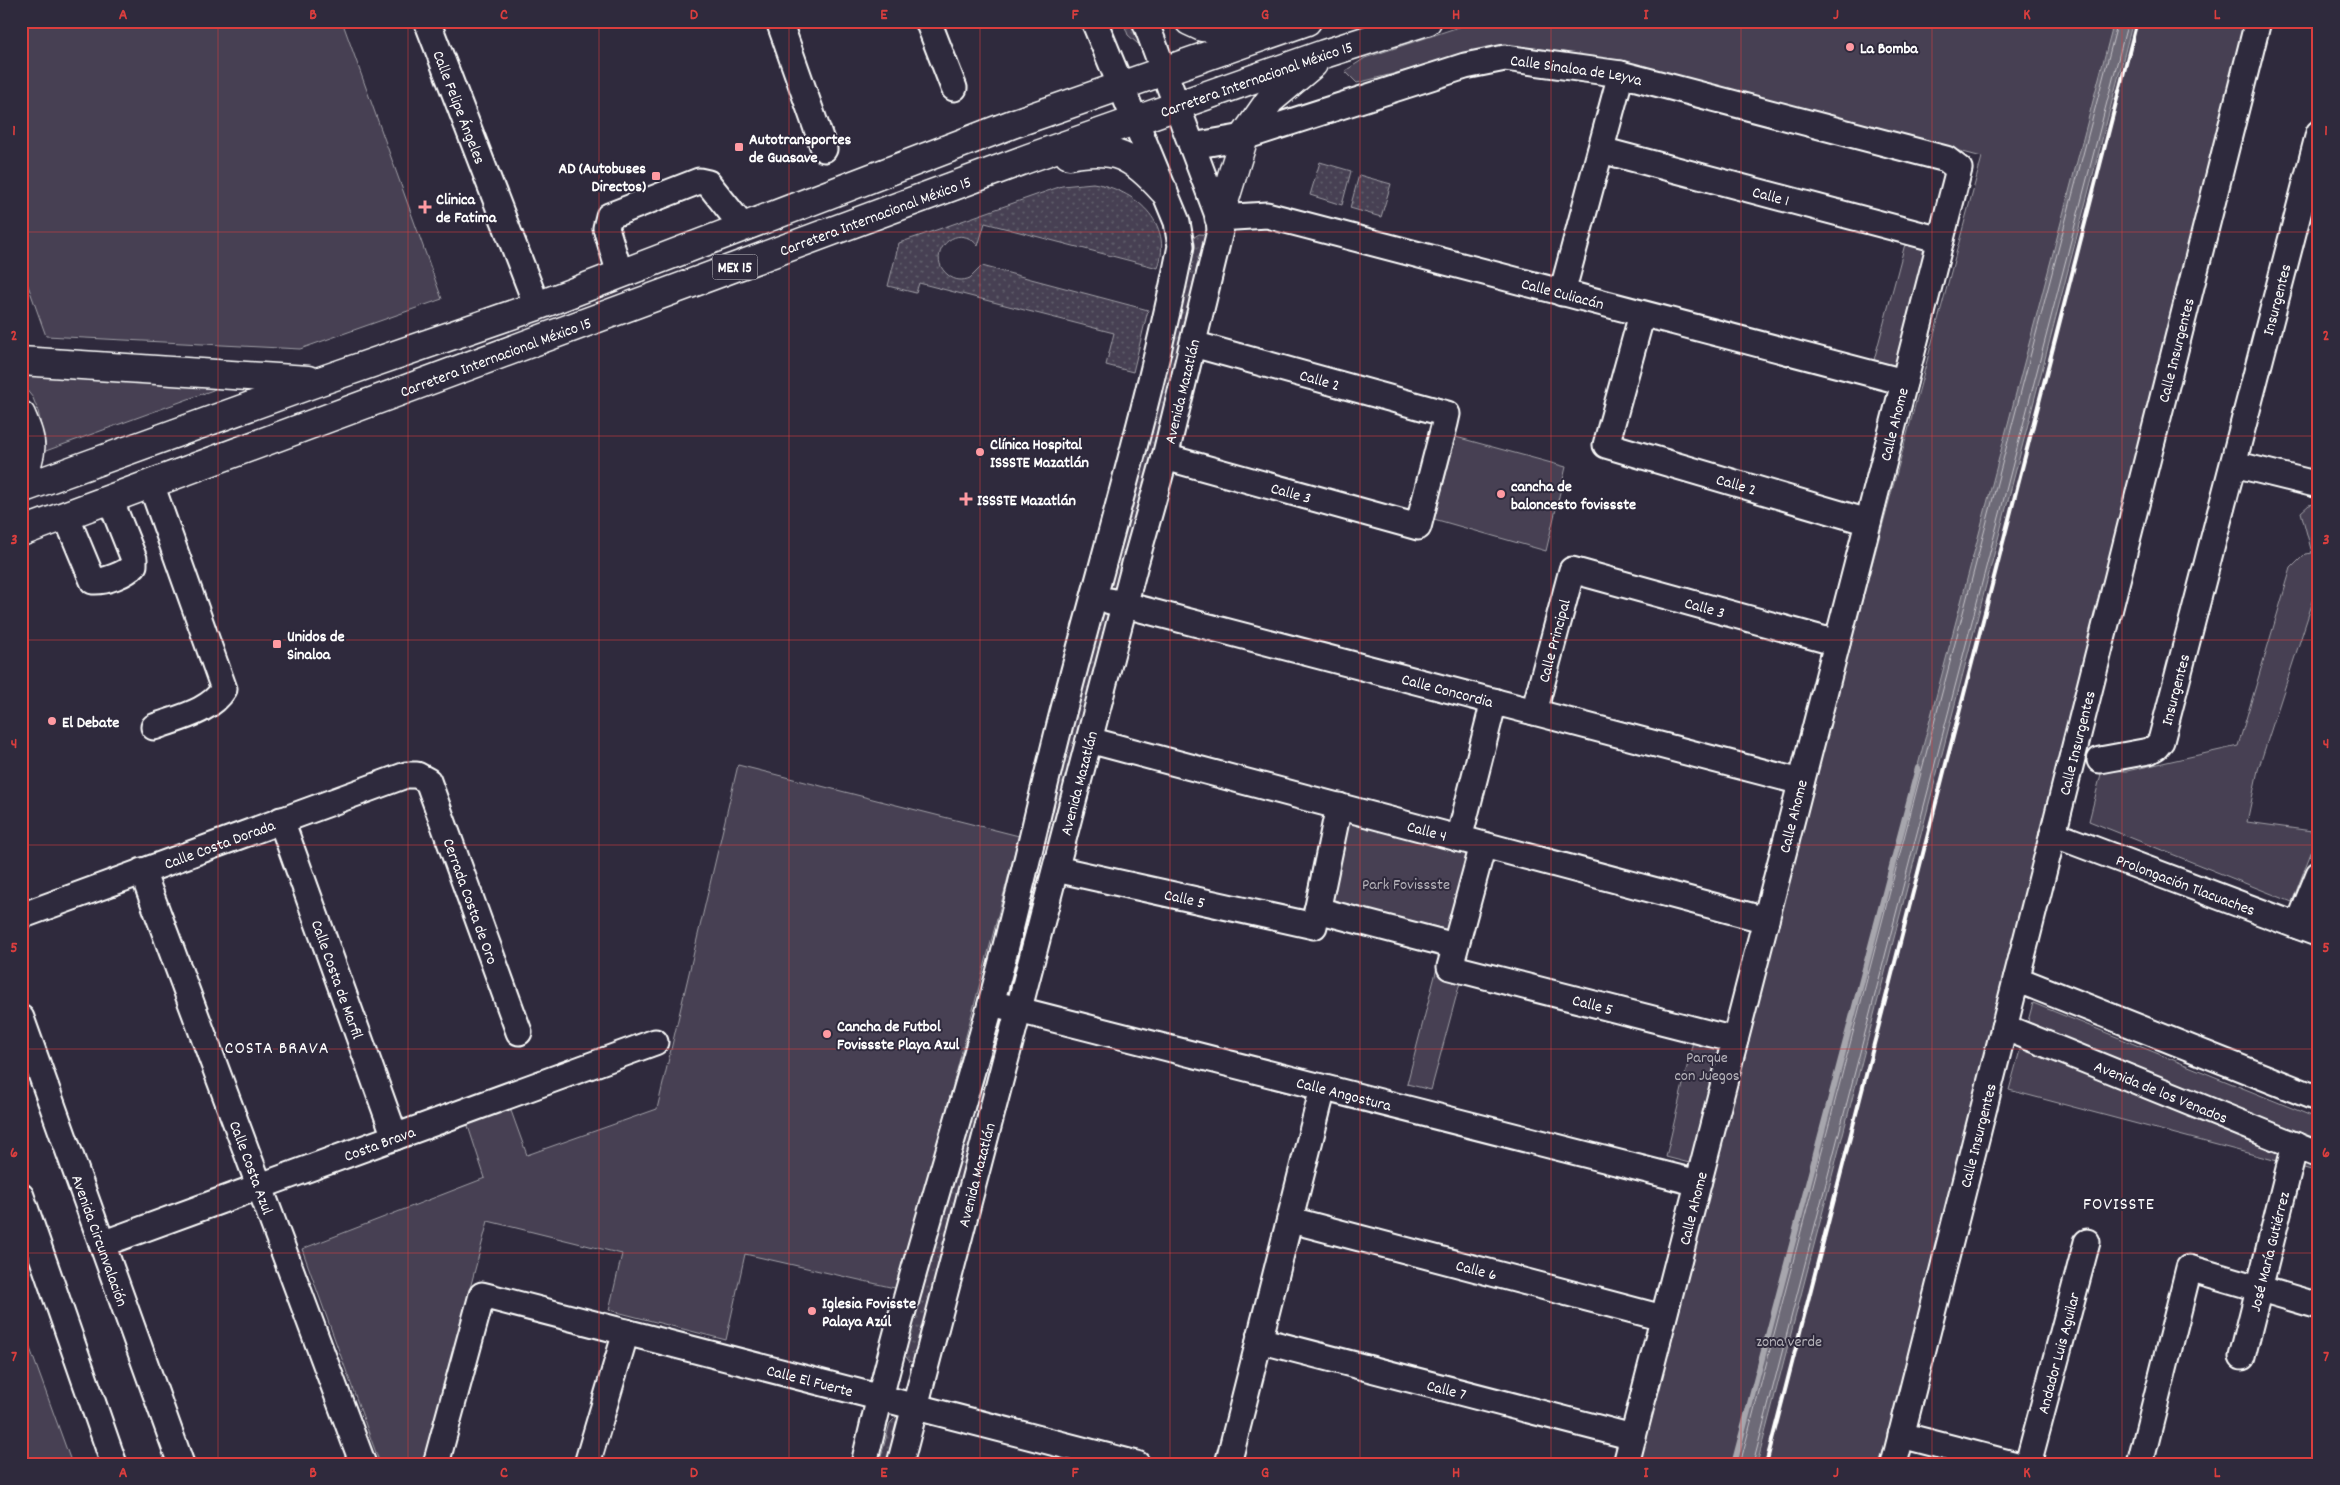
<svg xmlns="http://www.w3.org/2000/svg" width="2340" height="1485" font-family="Dekko,sans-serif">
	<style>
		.grass { fill: url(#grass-dots); stroke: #a2a0a8 }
		.park { fill: #464152; stroke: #a2a0a8 }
		.water { fill: #6d6a77; stroke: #a7a6ad }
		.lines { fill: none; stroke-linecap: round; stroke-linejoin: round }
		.shore { stroke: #c5c3c9; stroke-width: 1 }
		.stream { stroke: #a7a6ad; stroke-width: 6 }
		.minor-casing { stroke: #fff; stroke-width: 29 }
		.major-casing { stroke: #fff; stroke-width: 31 }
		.minor { stroke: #2f2a3d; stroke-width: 25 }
		.major { stroke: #2f2a3d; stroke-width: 28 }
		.rail { stroke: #fff; stroke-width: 4 }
		.grid { fill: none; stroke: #da3e3e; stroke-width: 1; stroke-opacity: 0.55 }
		.poi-dot { fill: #ff9aa2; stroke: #2f2a3d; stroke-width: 2 }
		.labels { text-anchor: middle; stroke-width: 4; stroke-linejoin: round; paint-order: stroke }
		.shield { fill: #2f2a3d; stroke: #c1bfc5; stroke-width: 1 }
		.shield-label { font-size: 15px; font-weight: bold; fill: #fff }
		.poi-label { font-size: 16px; font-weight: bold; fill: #fff; stroke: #2f2a3d; text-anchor: start }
		.street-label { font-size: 16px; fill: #fff; stroke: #2f2a3d }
		.park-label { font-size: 16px; fill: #b5b3ba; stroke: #2f2a3d }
		.neighbourhood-label { font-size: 18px; letter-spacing: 1px; fill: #fff; stroke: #2f2a3d }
		.neatline { fill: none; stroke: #da3e3e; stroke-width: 2 }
		.grid-label { font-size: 16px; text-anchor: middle; font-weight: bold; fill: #da3e3e }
	</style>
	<defs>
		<pattern id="grass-dots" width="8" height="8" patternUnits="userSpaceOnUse" patternTransform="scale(1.25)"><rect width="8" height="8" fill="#464152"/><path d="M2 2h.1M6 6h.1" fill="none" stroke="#625e6c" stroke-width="1.8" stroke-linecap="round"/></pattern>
	</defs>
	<rect width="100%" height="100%" fill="#2f2a3d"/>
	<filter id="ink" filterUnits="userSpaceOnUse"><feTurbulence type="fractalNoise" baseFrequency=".02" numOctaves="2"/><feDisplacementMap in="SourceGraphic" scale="10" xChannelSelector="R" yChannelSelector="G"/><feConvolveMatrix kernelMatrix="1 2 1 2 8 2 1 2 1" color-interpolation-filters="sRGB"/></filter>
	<g filter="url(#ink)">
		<!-- grass -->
		<g class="grass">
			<polygon points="1123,21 1138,21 1140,34 1138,44 1128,35"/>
			<polygon points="1320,162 1351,171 1342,205 1310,195"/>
			<polygon points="1359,175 1391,184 1381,217 1350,208"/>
			<path d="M 1093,183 C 1135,190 1174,222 1158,268 L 985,223 L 978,246 C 957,219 923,255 948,275 C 955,281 963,281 970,278 L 982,266 L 1148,310 L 1133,372 L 1106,365 L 1114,333 L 919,283 L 916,293 L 888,286 L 899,243 L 1062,186 Z"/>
			<polygon points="1199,234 1212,235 923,1357 910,1362 901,1351 1186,242"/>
			<polygon points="899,1414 901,1425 891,1464 879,1464 890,1423"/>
		</g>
		<!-- park -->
		<g class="park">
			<polygon points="21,21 342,21 442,299 300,349 46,336 21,266"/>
			<polygon points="1477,21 2253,21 1884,1464 1629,1464 1982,157 1617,61 1502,46 1357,83 1345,71 1365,58"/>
			<polygon points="1905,244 1933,251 1903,368 1874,360"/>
			<polygon points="21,366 222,384 213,390 43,452 45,444 38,411 33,398 21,383"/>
			<polygon points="1456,437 1566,467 1546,551 1434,519"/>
			<polygon points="2319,503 2319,590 2316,592 2258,770 2247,822 2319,832 2292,902 2089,821 2102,770 2127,771 2238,746 2291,568 2305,554 2312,553 2301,512 2309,505"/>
			<polygon points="738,765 1019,836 899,1289 745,1254 726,1340 609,1310 622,1254 488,1221 423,1464 380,1464 302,1249 485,1178 467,1123 510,1108 527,1155 657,1109"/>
			<polygon points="1343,820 1478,855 1458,944 1321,909"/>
			<polygon points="1437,968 1462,975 1431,1090 1407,1084"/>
			<polygon points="2033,1003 2319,1119 2319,1172 2009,1090"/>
			<polygon points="1694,1037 1731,1047 1701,1166 1666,1157"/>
			<polygon points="23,1329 72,1464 21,1464"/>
		</g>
		<!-- water -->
		<polygon class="water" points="2114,21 2133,21 1757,1464 1734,1464"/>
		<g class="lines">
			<!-- shore -->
			<g class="shore">
				<polyline points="1740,1464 2118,21"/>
				<polyline points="1753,1464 2128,21"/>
			</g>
			<!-- stream -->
			<polyline class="stream" points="1734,1464 1918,768"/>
			<!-- minor casing -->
			<g class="minor-casing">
				<g id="minor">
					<path id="s1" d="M 427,21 L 537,306"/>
					<polyline points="779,21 824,149"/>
					<polyline points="928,21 954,88"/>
					<path id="s2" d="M 1192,146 L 1244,137 L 1465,66 L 1505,58 L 1621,74 L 1946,159 L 1959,169 L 1626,1464"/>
					<path id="s3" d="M 1601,150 L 1941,240"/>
					<path id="s4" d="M 1219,218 L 1267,215 L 1904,382"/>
					<polyline points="620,274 606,228 609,216 699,181 708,183 743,227"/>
					<polyline points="1562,293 1621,74"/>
					<path id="s5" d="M 1642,314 L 1606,445 L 1868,522"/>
					<path id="s6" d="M 1165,457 L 1418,527 L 1445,423 L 1447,414 L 1193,344"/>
					<polyline points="2234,464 2319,485"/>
					<path d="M 151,484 L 224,689 C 210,712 178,718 154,727"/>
					<path d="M 66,516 L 93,581 C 105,582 126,574 134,565 L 134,559 L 110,499"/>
					<path id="s7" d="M 1110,601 L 1801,782"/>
					<path id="s8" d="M 1534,712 L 1572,570 L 1837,643"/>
					<path id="s9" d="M 1089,740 L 1766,920"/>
					<path id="s10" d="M 2100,760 L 2149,751 L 2156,747 L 2161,741 L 2319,133"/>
					<path id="s11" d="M 281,820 L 395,1137"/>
					<path id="s12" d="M 2053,834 L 2319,934"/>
					<polyline points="1459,839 1494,701"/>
					<path id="s13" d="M 1483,845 L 1450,967 L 1735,1040"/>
					<path id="s14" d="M 1056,869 L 1314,926 L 1339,806"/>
					<path id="s15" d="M 142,871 L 363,1464"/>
					<polyline points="1317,910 1455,946"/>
					<path id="s16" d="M 21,916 L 406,775 L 417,775 L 428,781 L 519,1032"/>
					<polyline points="2298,926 2319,874"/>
					<polyline points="2016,979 2319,1099"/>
					<path id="s17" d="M 1003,1006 L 1698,1183"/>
					<path id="s18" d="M 21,1018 L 181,1464"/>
					<path id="s19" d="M 2004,1027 L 2319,1155"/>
					<polyline points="21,1196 114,1464"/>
					<path id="s20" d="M 1291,1220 L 1663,1318"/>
					<path id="s21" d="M 102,1244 L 655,1042"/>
					<path id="s22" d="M 1259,1340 L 1633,1437"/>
					<path id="s23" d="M 2242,1357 L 2295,1145"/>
					<polyline points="1901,1435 2013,1464"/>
					<path id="s24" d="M 436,1464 L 482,1295 L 1137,1464"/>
					<polyline points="587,1464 626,1332"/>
					<path d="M 864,1464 C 899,1310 948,1159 990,1007 C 1016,913 1036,818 1060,724 C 1101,565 1149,407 1181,246 L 1177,222 L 1094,21"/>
					<path id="s25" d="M 900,1464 L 1135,564 L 1165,457 L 1220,231 L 1219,218 L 1145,21"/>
					<polyline points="1228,1464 1323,1088"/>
					<path id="s26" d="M 1894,1464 L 2258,21"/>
					<path id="s27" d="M 2028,1464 L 2087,1242"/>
					<polyline points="2140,1464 2189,1268 2319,1306"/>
				</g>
			</g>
			<!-- major casing -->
			<g class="major-casing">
				<g id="major">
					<polyline points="1189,21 1202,27 1263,32"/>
					<path d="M 1069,155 C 1116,146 1132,156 1163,190"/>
					<polyline points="1219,218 1244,137 1270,100 1313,64"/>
					<polyline points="21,361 308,380"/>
					<path d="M 21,415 C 34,445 33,450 21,479"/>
					<polyline points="21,489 320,381 537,306 1015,123 1307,21"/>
					<path id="s28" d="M 21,532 L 1029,158 L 1324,54 L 1427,21"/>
				</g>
			</g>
			<!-- minor -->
			<use href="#minor" class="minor"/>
			<!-- major -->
			<use href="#major" class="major"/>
			<!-- rail -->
			<polyline class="rail" points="1766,1464 2137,21"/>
		</g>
	</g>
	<!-- grid -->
	<path class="grid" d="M 218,21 L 218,1464M 408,21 L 408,1464M 599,21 L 599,1464M 789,21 L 789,1464M 980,21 L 980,1464M 1170,21 L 1170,1464M 1360,21 L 1360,1464M 1551,21 L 1551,1464M 1741,21 L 1741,1464M 1932,21 L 1932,1464M 2122,21 L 2122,1464M 21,232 L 2319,232M 21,436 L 2319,436M 21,640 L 2319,640M 21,845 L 2319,845M 21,1049 L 2319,1049M 21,1253 L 2319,1253"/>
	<!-- markers -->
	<g class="poi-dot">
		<circle cx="1850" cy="47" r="5"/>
		<rect x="734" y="142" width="10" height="10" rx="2.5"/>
		<rect x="651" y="171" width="10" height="10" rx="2.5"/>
		<path d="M422.5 199.5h5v5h5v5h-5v5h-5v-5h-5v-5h5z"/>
		<circle cx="980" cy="452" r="5"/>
		<circle cx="1501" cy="494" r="5"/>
		<path d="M963.5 491.5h5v5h5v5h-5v5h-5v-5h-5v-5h5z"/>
		<rect x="272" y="639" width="10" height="10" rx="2.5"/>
		<circle cx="52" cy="721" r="5"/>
		<circle cx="827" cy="1034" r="5"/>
		<circle cx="812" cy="1311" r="5"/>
	</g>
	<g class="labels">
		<!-- shield labels -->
		<rect class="shield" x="712.5" y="254.5" width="45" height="25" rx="4"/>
		<g class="shield-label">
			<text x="735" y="272">MEX 15</text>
		</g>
		<!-- poi labels -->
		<g class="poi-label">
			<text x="1860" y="53">La Bomba</text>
			<text x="749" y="144">Autotransportes<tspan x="749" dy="18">de Guasave</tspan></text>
			<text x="646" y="173" text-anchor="end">AD (Autobuses<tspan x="646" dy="18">Directos)</tspan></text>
			<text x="436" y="204">Clinica<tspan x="436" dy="18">de Fatima</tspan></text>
			<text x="990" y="449">Clínica Hospital<tspan x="990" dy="18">ISSSTE Mazatlán</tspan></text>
			<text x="1511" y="491">cancha de<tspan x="1511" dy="18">baloncesto fovissste</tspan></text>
			<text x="977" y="505">ISSSTE Mazatlán</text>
			<text x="287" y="641">Unidos de<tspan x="287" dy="18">Sinaloa</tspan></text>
			<text x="62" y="727">El Debate</text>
			<text x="837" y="1031">Cancha de Futbol<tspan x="837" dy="18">Fovissste Playa Azul</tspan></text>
			<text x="822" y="1308">Iglesia Fovisste<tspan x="822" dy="18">Palaya Azúl</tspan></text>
		</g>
		<!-- street labels -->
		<g class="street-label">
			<text dy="6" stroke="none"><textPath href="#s2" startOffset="398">Calle Sinaloa de Leyva</textPath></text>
			<text dy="6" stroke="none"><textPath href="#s28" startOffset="1316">Carretera Internacional México 15</textPath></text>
			<text dy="6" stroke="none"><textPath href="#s1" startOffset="92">Calle Felipe Ángeles</textPath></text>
			<text dy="6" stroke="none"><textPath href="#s3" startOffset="176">Calle 1</textPath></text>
			<text dy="6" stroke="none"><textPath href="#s28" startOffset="911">Carretera Internacional México 15</textPath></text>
			<text dy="6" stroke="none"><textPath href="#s4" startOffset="354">Calle Culiacán</textPath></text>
			<text dy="6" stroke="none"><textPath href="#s10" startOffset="522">Insurgentes</textPath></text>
			<text dy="6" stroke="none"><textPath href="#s26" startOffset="1149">Calle Insurgentes</textPath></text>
			<text dy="6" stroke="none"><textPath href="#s28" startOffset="506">Carretera Internacional México 15</textPath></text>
			<text transform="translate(1320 379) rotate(16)" y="6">Calle 2</text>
			<text dy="6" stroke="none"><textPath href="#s25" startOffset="1109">Avenida Mazatlán</textPath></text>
			<text transform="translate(1893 424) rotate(-76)" y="6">Calle Ahome</text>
			<text dy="6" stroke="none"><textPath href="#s5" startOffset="272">Calle 2</textPath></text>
			<text dy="6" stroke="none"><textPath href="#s6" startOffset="131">Calle 3</textPath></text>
			<text dy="6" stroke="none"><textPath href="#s8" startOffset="285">Calle 3</textPath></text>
			<text dy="6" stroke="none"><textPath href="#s8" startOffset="74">Calle Principal</textPath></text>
			<text dy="6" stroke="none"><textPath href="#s7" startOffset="349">Calle Concordia</textPath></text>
			<text dy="6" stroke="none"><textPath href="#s10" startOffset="119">Insurgentes</textPath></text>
			<text dy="6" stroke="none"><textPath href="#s26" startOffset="744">Calle Insurgentes</textPath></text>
			<text dy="6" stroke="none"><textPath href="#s25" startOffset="704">Avenida Mazatlán</textPath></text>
			<text transform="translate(1792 816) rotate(-76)" y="6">Calle Ahome</text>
			<text dy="6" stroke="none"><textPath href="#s9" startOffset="350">Calle 4</textPath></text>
			<text dy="6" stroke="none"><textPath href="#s16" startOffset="211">Calle Costa Dorada</textPath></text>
			<text dy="6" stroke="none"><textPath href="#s12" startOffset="142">Prolongación Tlacuaches</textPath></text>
			<text dy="6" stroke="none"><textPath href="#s14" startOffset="132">Calle 5</textPath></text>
			<text dy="6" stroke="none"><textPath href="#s16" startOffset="561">Cerrada Costa de Oro</textPath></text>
			<text dy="6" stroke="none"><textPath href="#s11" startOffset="169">Calle Costa de Marfil</textPath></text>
			<text dy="6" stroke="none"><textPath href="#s13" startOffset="274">Calle 5</textPath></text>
			<text dy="6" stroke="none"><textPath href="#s19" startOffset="170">Avenida de los Venados</textPath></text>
			<text dy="6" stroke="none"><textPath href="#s17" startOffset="352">Calle Angostura</textPath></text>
			<text dy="6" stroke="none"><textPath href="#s26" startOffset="339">Calle Insurgentes</textPath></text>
			<text dy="6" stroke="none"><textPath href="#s21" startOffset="295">Costa Brava</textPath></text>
			<text dy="6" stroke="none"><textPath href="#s15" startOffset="316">Calle Costa Azul</textPath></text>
			<text dy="6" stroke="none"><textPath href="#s25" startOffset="299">Avenida Mazatlán</textPath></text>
			<text transform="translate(1692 1208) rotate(-76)" y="6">Calle Ahome</text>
			<text dy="6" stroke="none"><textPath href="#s18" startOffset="236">Avenida Circunvalación</textPath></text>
			<text dy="6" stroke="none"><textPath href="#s23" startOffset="109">José María Gutiérrez</textPath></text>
			<text dy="6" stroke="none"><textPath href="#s20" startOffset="192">Calle 6</textPath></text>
			<text dy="6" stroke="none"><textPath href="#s27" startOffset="115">Andador Luis Aguilar</textPath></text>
			<text dy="6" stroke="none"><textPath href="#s24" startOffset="514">Calle El Fuerte</textPath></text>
			<text dy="6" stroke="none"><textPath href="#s22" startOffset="194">Calle 7</textPath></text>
		</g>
		<!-- park labels -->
		<g class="park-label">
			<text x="1406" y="889">Park Fovissste</text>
			<text x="1707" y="1062">Parque<tspan x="1707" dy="18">con Juegos</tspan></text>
			<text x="1789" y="1346">zona verde</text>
		</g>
		<!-- neighbourhood labels -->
		<g class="neighbourhood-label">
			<text x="277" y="1053">COSTA BRAVA</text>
			<text x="2119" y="1209">FOVISSTE</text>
		</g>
	</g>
	<!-- margin -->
	<rect width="2340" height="1485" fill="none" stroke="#2f2a3d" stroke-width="55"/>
	<rect x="28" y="28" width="2284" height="1430" class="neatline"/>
	<g class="grid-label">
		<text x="123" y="19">A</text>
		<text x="313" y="19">B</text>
		<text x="504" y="19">C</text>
		<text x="694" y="19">D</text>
		<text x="884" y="19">E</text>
		<text x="1075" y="19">F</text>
		<text x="1265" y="19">G</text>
		<text x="1456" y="19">H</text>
		<text x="1646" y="19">I</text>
		<text x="1836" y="19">J</text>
		<text x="2027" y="19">K</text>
		<text x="2217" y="19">L</text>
		<text x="14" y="135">1</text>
		<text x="2326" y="135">1</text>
		<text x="14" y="340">2</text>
		<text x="2326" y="340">2</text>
		<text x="14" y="544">3</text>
		<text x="2326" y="544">3</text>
		<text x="14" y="748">4</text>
		<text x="2326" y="748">4</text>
		<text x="14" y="952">5</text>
		<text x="2326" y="952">5</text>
		<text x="14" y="1157">6</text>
		<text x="2326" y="1157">6</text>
		<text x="14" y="1361">7</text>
		<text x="2326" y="1361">7</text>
		<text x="123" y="1477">A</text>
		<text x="313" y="1477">B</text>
		<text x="504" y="1477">C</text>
		<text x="694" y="1477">D</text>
		<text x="884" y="1477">E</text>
		<text x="1075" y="1477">F</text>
		<text x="1265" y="1477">G</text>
		<text x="1456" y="1477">H</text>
		<text x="1646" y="1477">I</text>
		<text x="1836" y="1477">J</text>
		<text x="2027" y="1477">K</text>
		<text x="2217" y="1477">L</text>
	</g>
</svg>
